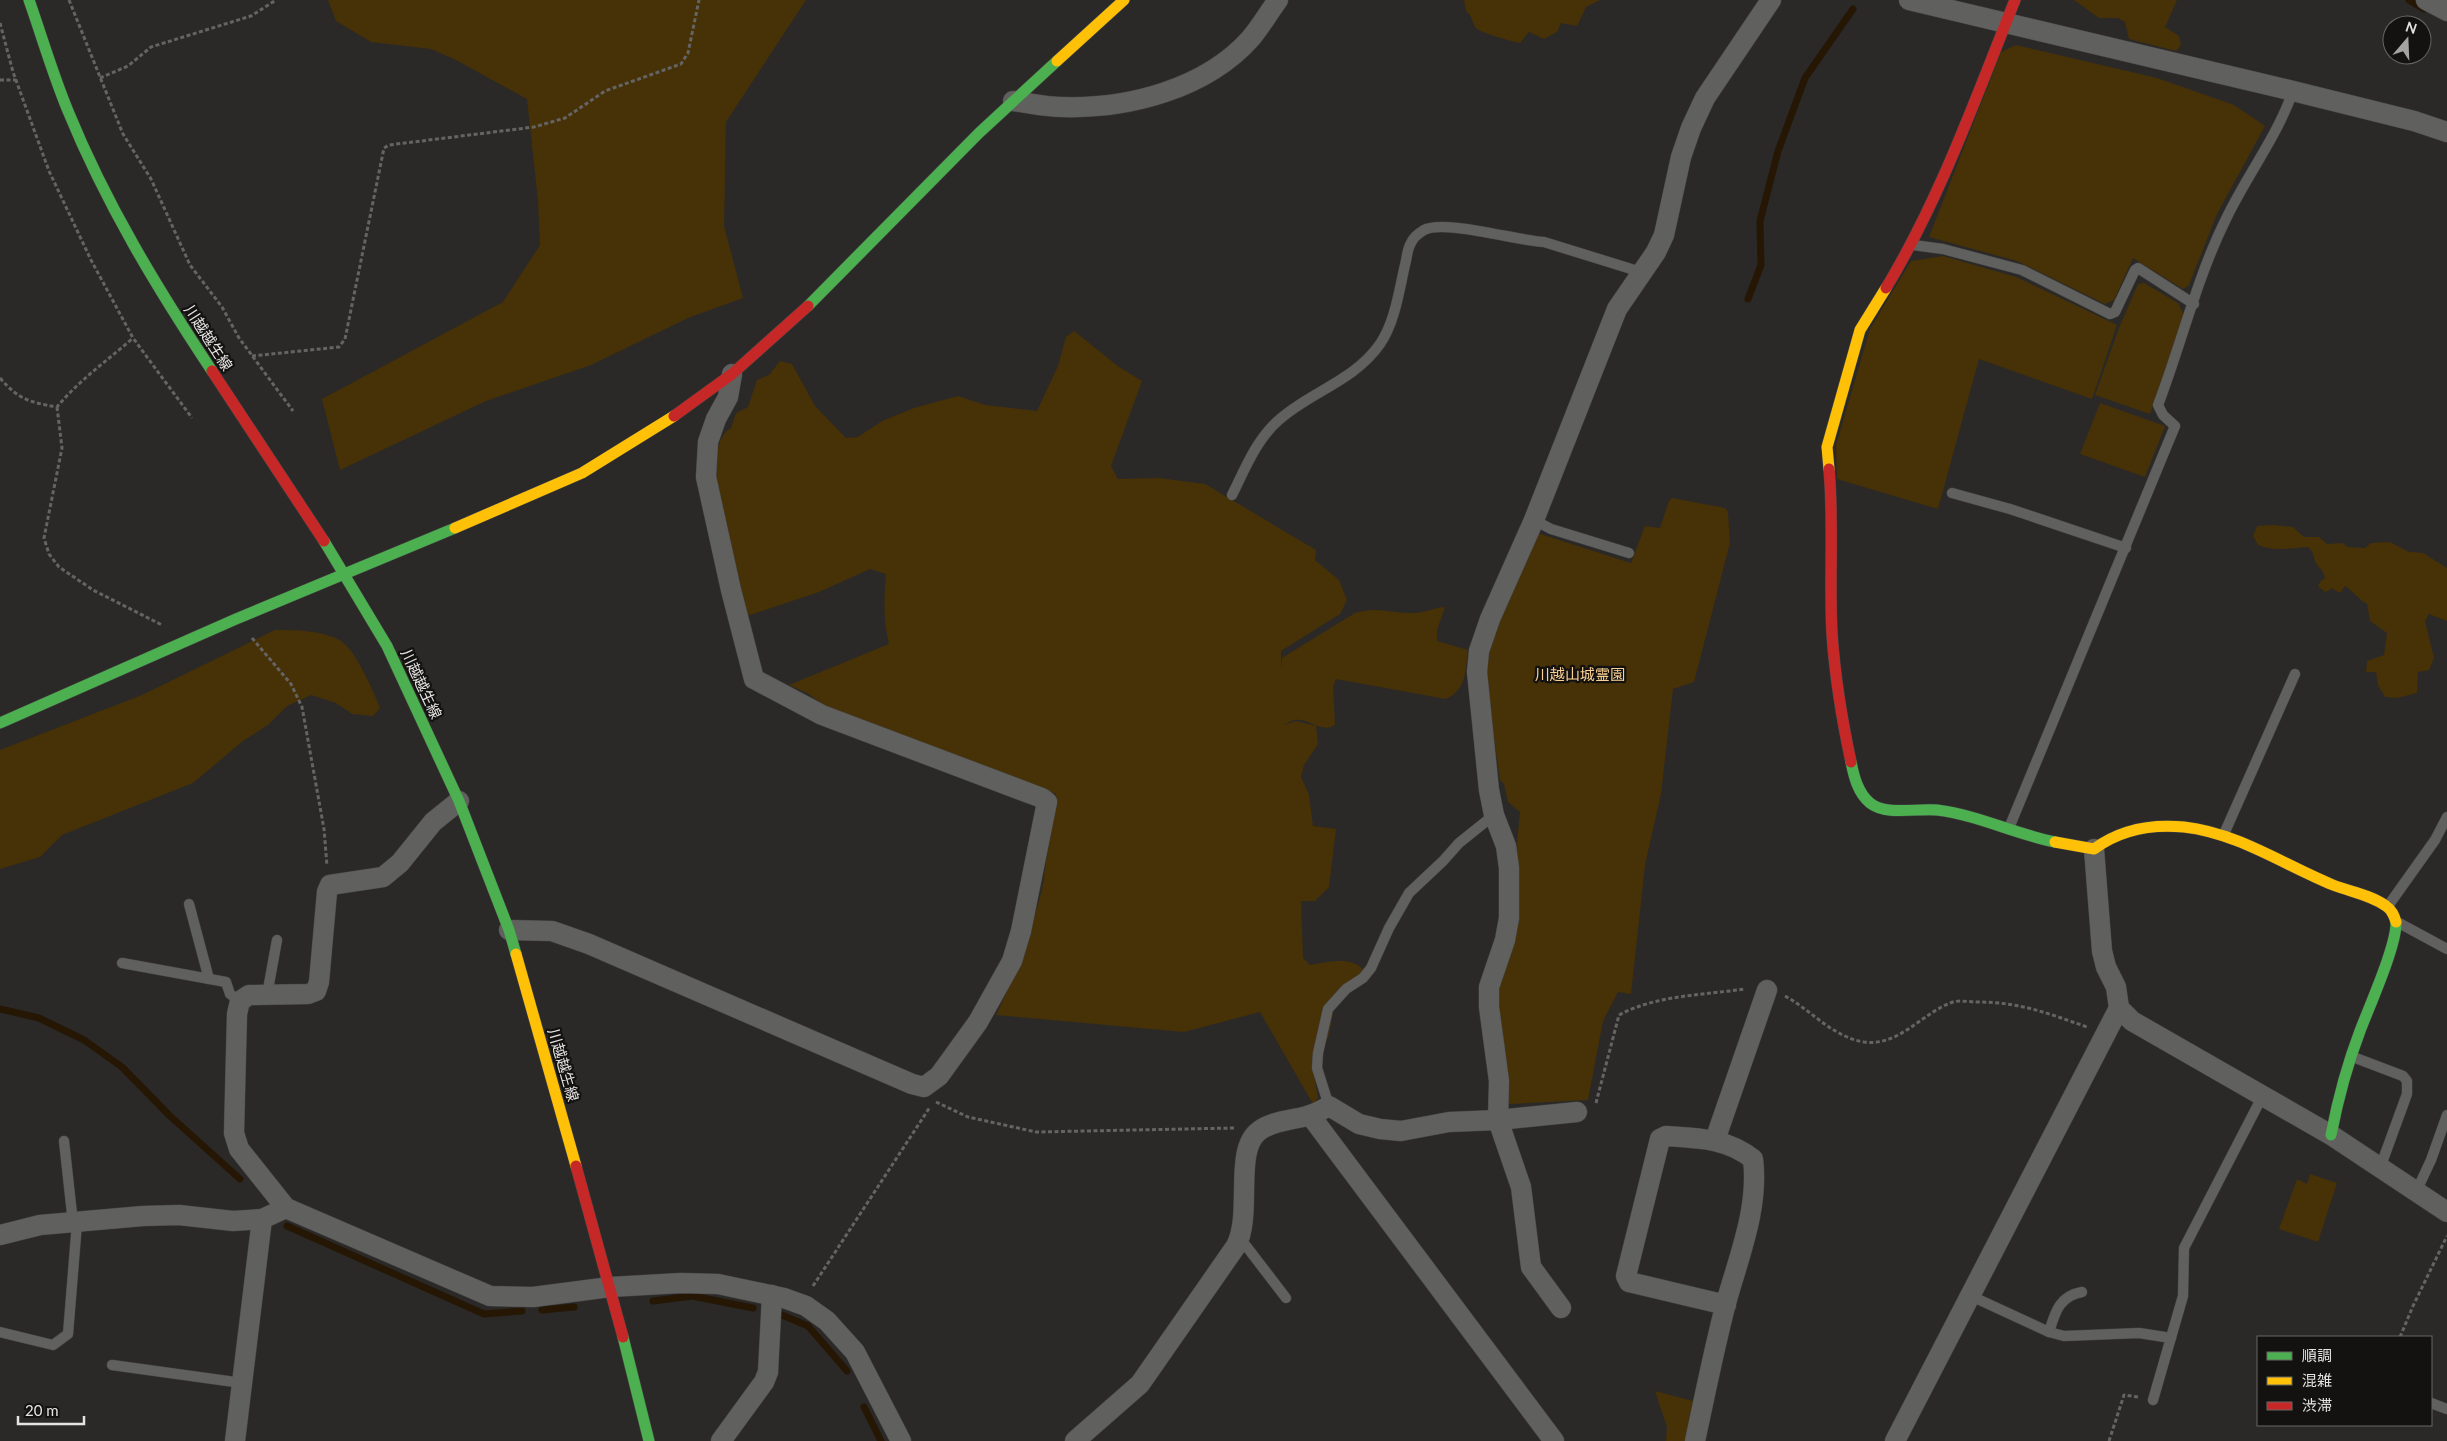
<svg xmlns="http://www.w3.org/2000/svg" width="2447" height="1441" font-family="Lato,'Noto Sans JP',sans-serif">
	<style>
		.green { fill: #473106 }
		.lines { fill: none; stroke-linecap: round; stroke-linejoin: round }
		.stream { stroke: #251704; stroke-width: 7 }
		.lane-casing { stroke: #454443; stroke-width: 11 }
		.street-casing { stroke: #454443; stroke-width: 21 }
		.fast-casing { stroke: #454443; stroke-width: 12 }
		.slow-casing { stroke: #454443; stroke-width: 12 }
		.jam-casing { stroke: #454443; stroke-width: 12 }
		.path { stroke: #656464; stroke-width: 3; stroke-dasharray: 4 2.5; stroke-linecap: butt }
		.lane { stroke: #60605f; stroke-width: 10 }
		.street { stroke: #60605f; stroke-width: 20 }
		.fast { stroke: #4caf50; stroke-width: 11 }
		.slow { stroke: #ffc107; stroke-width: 11 }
		.jam { stroke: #c62828; stroke-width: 11 }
		.labels { text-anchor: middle; stroke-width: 4.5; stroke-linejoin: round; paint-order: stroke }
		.street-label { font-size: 15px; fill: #e5e4e2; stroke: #131211 }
		.park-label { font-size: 15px; fill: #fbd193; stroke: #131211 }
	</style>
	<rect width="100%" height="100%" fill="#2a2928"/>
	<!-- green -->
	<g class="green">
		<polygon points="328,0 806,0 726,122 724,226 743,298 688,318 591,365 486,401 340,470 322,399 503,302 540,245 538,200 527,99 456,60 431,49 371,42 336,21"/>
		<path d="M 1464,0 L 1600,0 L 1586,7 L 1577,26 L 1561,23 L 1557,32 L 1544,39 L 1529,32 L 1520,43 C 1513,42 1479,32 1476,28 C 1471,22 1473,16 1466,11 Z"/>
		<polygon points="2074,0 2177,0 2165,27 2179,36 2181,45 2176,51 2129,39 2125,22 2118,18 2099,18"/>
		<polygon points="2016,45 2157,78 2234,105 2265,126 2217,214 2189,285 2183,289 2133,258 2114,300 2105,304 2017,261 1929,237 2001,52"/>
		<polygon points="1943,256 2016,277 2117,325 2092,399 1979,359 1938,509 1837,479 1836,445 1870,329 1911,261"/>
		<polygon points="2144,283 2178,303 2184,315 2150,414 2095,395 2119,328 2138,284"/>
		<path d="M 1074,331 L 1119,367 L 1142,381 L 1111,466 L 1118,479 L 1159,478 L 1205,484 L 1316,550 L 1315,560 L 1339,580 L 1347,600 L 1340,614 L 1281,651 L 1281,670 L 1282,658 L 1355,613 C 1376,606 1393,614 1414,613 C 1425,613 1436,607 1445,607 L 1437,630 L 1437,641 L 1468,650 C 1465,671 1467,689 1446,699 L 1336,679 L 1333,686 L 1335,725 C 1320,734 1310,718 1295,720 C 1292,720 1287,723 1284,725 L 1296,721 L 1316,726 L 1318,744 L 1304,765 L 1301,777 L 1309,795 L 1313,826 L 1336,829 L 1329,887 L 1315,901 L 1301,901 L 1303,958 L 1310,965 C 1327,962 1354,955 1365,972 C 1358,978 1346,984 1341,992 C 1327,1013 1337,1040 1314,1055 L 1312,1065 L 1318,1098 L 1313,1104 L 1260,1012 L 1184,1032 L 996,1015 L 1022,960 L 1042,890 L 1056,794 L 903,739 L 827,707 L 807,693 L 789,685 L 889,644 C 883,620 884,599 886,574 L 870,569 L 819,592 L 747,616 L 715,478 C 715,463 716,436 731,428 L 736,413 L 748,407 L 757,380 L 769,375 L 780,361 L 792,364 L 815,406 L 846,438 L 858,437 L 882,421 L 914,408 L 958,396 L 985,405 L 1037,411 L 1058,366 L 1066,337 Z"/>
		<polygon points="2100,403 2165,426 2145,477 2080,454"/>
		<polygon points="1672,498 1725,508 1728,512 1730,543 1694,682 1673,689 1661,794 1645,865 1631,994 1618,992 1603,1021 1588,1100 1509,1104 1505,1049 1495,1003 1516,853 1520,812 1508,802 1504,784 1500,780 1485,671 1488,652 1534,532 1631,563 1645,526 1660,528 1669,501"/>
		<path d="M 2272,525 L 2293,527 L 2304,537 L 2319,537 L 2327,544 L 2343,543 L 2347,547 L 2365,548 L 2371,543 L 2390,542 L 2409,552 L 2423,553 L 2447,568 L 2447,621 L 2429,614 L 2425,621 L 2434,658 L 2429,670 L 2418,672 L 2417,693 L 2397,698 L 2385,697 L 2378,685 L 2376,672 L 2366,672 L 2367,661 L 2384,655 L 2387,633 L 2370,621 L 2367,604 C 2358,599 2354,592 2345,586 L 2340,593 L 2331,588 L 2328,591 L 2325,592 L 2318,586 L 2320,582 L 2325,578 C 2324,570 2319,569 2316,563 C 2313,556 2314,552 2308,547 C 2290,548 2276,552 2258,545 L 2253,536 L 2257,526 Z"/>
		<path d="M 275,630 C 296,630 322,630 341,641 C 355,649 374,692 380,708 L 373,716 L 352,714 L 336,703 L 311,695 L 287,706 L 268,725 L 243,741 L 193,783 L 62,835 L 40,857 L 0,869 L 0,750 L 142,695 Z"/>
		<polygon points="2310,1174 2337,1183 2318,1242 2279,1229 2297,1179 2307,1184"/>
		<polygon points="1655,1391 1697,1402 1687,1441 1666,1441 1667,1427"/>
	</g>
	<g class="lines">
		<!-- stream -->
		<g class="stream">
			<polyline points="2409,0 2424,9"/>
			<polyline points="1748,299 1761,265 1760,221 1778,151 1805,78 1853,9"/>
			<polyline points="0,1009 39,1018 84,1040 122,1067 170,1116 240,1179"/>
			<polyline points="287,1226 484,1314 522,1311"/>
			<polyline points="653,1301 692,1296 753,1308"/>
			<polyline points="542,1310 574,1307"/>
			<polyline points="782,1315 808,1326 847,1371"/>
			<polyline points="864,1407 881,1441"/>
		</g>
		<!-- lane casing -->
		<g class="lane-casing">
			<g id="lane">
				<polyline points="1913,245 1943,249 2022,270 2110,314 2115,312 2135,270 2138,268 2194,304"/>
				<polyline points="1952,493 2010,509 2126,548"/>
				<path d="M 1232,495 C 1245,469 1257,438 1280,419 C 1312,391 1354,381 1380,344 C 1395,322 1399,291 1405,265 C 1407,258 1407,249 1411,243 C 1413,238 1419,233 1424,230 C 1444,219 1518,241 1544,242 L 1641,272"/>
				<polyline points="1534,520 1551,529 1629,553"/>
				<path d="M 2009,828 L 2175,426 L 2163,415 L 2158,405 C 2181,345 2197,277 2226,219 C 2247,175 2277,137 2293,91"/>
				<polyline points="2224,834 2295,674"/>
				<polyline points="189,904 209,979"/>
				<polyline points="2388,906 2435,840 2447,817"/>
				<polyline points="2399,923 2447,949"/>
				<polyline points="122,963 226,982 230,994 240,1001"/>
				<polyline points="267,995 277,940"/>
				<polyline points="2353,1057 2403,1076 2407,1081 2407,1094 2380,1168"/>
				<polyline points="1329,1106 1317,1068 1318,1053 1328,1009 1346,989 1363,978 1371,968 1389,928 1409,893 1443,861 1459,843 1494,815"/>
				<polyline points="64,1141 73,1223"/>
				<polyline points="2416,1192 2431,1160 2447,1115"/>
				<polyline points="1240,1238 1286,1298"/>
				<polyline points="1971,1296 2049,1332 2064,1336 2139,1333 2171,1338"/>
				<polyline points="0,1332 53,1345 68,1334 77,1223"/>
				<path d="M 2049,1332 C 2055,1313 2059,1296 2082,1292"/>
				<polyline points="112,1365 242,1383"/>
				<polyline points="2153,1400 2183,1296 2184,1248 2262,1097"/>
				<polyline points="2431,1403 2447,1409"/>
			</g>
		</g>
		<!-- street casing -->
		<g class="street-casing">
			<g id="street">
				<polyline points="1909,0 2293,91 2414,121 2447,132"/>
				<polyline points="2426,0 2447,11"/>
				<path d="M 1013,101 C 1029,103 1046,107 1062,107 C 1128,109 1206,89 1251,38 C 1261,26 1269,12 1278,0"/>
				<polyline points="459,801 433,822 400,863 383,877 330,885 327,892 319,982 316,991 308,994 249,995 240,1001 237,1014 234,1133 239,1149 286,1208 490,1296 533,1297 610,1287 681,1283 718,1284 784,1298 806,1306 827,1321 855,1352 901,1441"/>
				<polyline points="2094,849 2102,951 2106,967 2116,987 2119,1008 2132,1021 2331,1135 2447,1212"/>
				<polyline points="509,930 552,931 589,944 912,1084 924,1087 939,1076 978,1022 1012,961 1021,931 1047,802 1042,798 822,715 754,679 731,590 706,477 708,442 716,419 728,397 732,374"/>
				<polyline points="1310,1115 1554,1441"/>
				<polyline points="1715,1140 1767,990"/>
				<polyline points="0,1235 40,1225 143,1216 179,1215 233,1221 262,1219 286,1208"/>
				<polyline points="1561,1308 1531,1267 1521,1187 1498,1120 1499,1081 1489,1007 1489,987 1505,940 1509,918 1509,868 1506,846 1494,815 1489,790 1477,672 1479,651 1490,619 1534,520 1617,309 1656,252 1664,235 1681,157 1691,128 1705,98 1771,0"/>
				<polyline points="235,1441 262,1219"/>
				<polyline points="721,1441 764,1382 768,1372 772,1295"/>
				<path d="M 1075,1441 L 1140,1384 L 1236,1246 C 1253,1214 1233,1150 1259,1131 C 1271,1121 1293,1120 1307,1116 C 1315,1114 1322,1110 1329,1106 L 1359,1124 L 1380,1129 L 1401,1131 L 1449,1122 L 1498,1120 L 1577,1112"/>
				<path d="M 1695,1441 C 1705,1395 1714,1349 1726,1303 C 1739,1256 1759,1208 1753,1159 C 1727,1138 1697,1138 1666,1136 L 1660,1139 L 1626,1276 L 1629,1282 L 1726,1305"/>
				<polyline points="1895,1441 2119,1008"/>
			</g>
		</g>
		<!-- fast casing -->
		<g class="fast-casing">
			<g id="fast">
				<path d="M 29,0 C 42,37 53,75 68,111 C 106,204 157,288 212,371"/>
				<polyline points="808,306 979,133 1057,61"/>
				<polyline points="324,541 387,646 459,801 509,930 516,954"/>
				<polyline points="0,723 236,619 455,528"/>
				<path d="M 1851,762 C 1854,777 1858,793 1870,803 C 1886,816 1918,808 1937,810 C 1978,815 2015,834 2055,842"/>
				<path d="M 2331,1135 C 2338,1099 2347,1065 2360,1031 C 2369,1007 2397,945 2396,922"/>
				<polyline points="623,1337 649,1441"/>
			</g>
		</g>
		<!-- slow casing -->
		<g class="slow-casing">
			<g id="slow">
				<polyline points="1057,61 1124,0"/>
				<polyline points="1829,469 1827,447 1860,330 1886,288"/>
				<polyline points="455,528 582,473 674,416"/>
				<path d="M 2055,842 L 2094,849 C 2121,829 2152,824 2184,827 C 2238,833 2284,865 2333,885 C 2351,892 2371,895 2386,906 C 2392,910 2394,915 2396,922"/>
				<polyline points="516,954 576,1166"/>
			</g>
		</g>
		<!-- jam casing -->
		<g class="jam-casing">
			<g id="jam">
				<path d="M 1886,288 C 1940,199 1976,97 2015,0"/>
				<polyline points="212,371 324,541"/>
				<polyline points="674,416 732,374 808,306"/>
				<path d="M 1829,469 C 1834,524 1829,579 1832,634 C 1835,677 1842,720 1851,762"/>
				<polyline points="576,1166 623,1337"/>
			</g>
		</g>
		<!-- path -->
		<g class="path">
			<polyline points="69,0 123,134 151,179 190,265 222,307 239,338 293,411"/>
			<polyline points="0,23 13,72 49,171 91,260 133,338 192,418"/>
			<polyline points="100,78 128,66 151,47 251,16 276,0"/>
			<polyline points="0,80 16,80"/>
			<polyline points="252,356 339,347 345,339 384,148 389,145 534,127 565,118 605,91 681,64 688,53 699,0"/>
			<path d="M 0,378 C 19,400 29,402 57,407 C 79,380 107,361 133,338"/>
			<polyline points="57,407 62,448 44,538 49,554 59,567 93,590 162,625"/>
			<polyline points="252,638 291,684 302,707 324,829 327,866"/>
			<path d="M 1785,996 C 1812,1011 1833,1037 1864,1042 C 1899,1047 1923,1012 1953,1002 C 1960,1000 1970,1002 1976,1002 C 2020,1002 2047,1013 2087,1027"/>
			<polyline points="936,1102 968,1117 1036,1132 1234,1128"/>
			<path d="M 1596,1103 L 1619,1015 C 1656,995 1704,995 1745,989"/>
			<polyline points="813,1286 930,1107"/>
			<polyline points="2400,1337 2413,1306 2447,1236"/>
			<polyline points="2109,1441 2124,1395 2138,1397"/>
		</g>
		<!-- lane -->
		<use href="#lane" class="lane"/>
		<!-- street -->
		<use href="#street" class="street"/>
		<!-- fast -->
		<use href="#fast" class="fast"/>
		<!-- slow -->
		<use href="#slow" class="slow"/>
		<!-- jam -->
		<use href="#jam" class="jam"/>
	</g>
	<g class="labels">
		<!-- street labels -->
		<g class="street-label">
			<text transform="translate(208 338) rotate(57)" y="5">川越越生線</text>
			<text transform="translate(421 684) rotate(65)" y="5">川越越生線</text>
			<text transform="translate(563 1065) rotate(74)" y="5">川越越生線</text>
		</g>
		<!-- park labels -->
		<g class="park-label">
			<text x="1580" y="680">川越山城霊園</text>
		</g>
	</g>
	<!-- legend -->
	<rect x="2257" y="1336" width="175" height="90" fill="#131211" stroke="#676665"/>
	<rect x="2267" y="1352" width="25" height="8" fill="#4caf50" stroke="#676665"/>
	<text x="2302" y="1361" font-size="15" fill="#e5e4e2">順調</text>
	<rect x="2267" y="1377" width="25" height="8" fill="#ffc107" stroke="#676665"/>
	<text x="2302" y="1386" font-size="15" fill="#e5e4e2">混雑</text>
	<rect x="2267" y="1402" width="25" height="8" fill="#c62828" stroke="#676665"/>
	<text x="2302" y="1411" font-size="15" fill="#e5e4e2">渋滞</text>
	<!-- north arrow -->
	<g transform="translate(2407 40) rotate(19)"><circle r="24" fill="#131211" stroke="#676665"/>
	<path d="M0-4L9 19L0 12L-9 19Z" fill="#a4a3a1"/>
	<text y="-8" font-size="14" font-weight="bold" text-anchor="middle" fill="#e5e4e2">N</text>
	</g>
	<!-- scale -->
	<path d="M18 1416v8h66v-8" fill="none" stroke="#e5e4e2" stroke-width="2.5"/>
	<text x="25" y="1416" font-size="15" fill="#e5e4e2" stroke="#131211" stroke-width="4" paint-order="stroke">20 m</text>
</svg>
